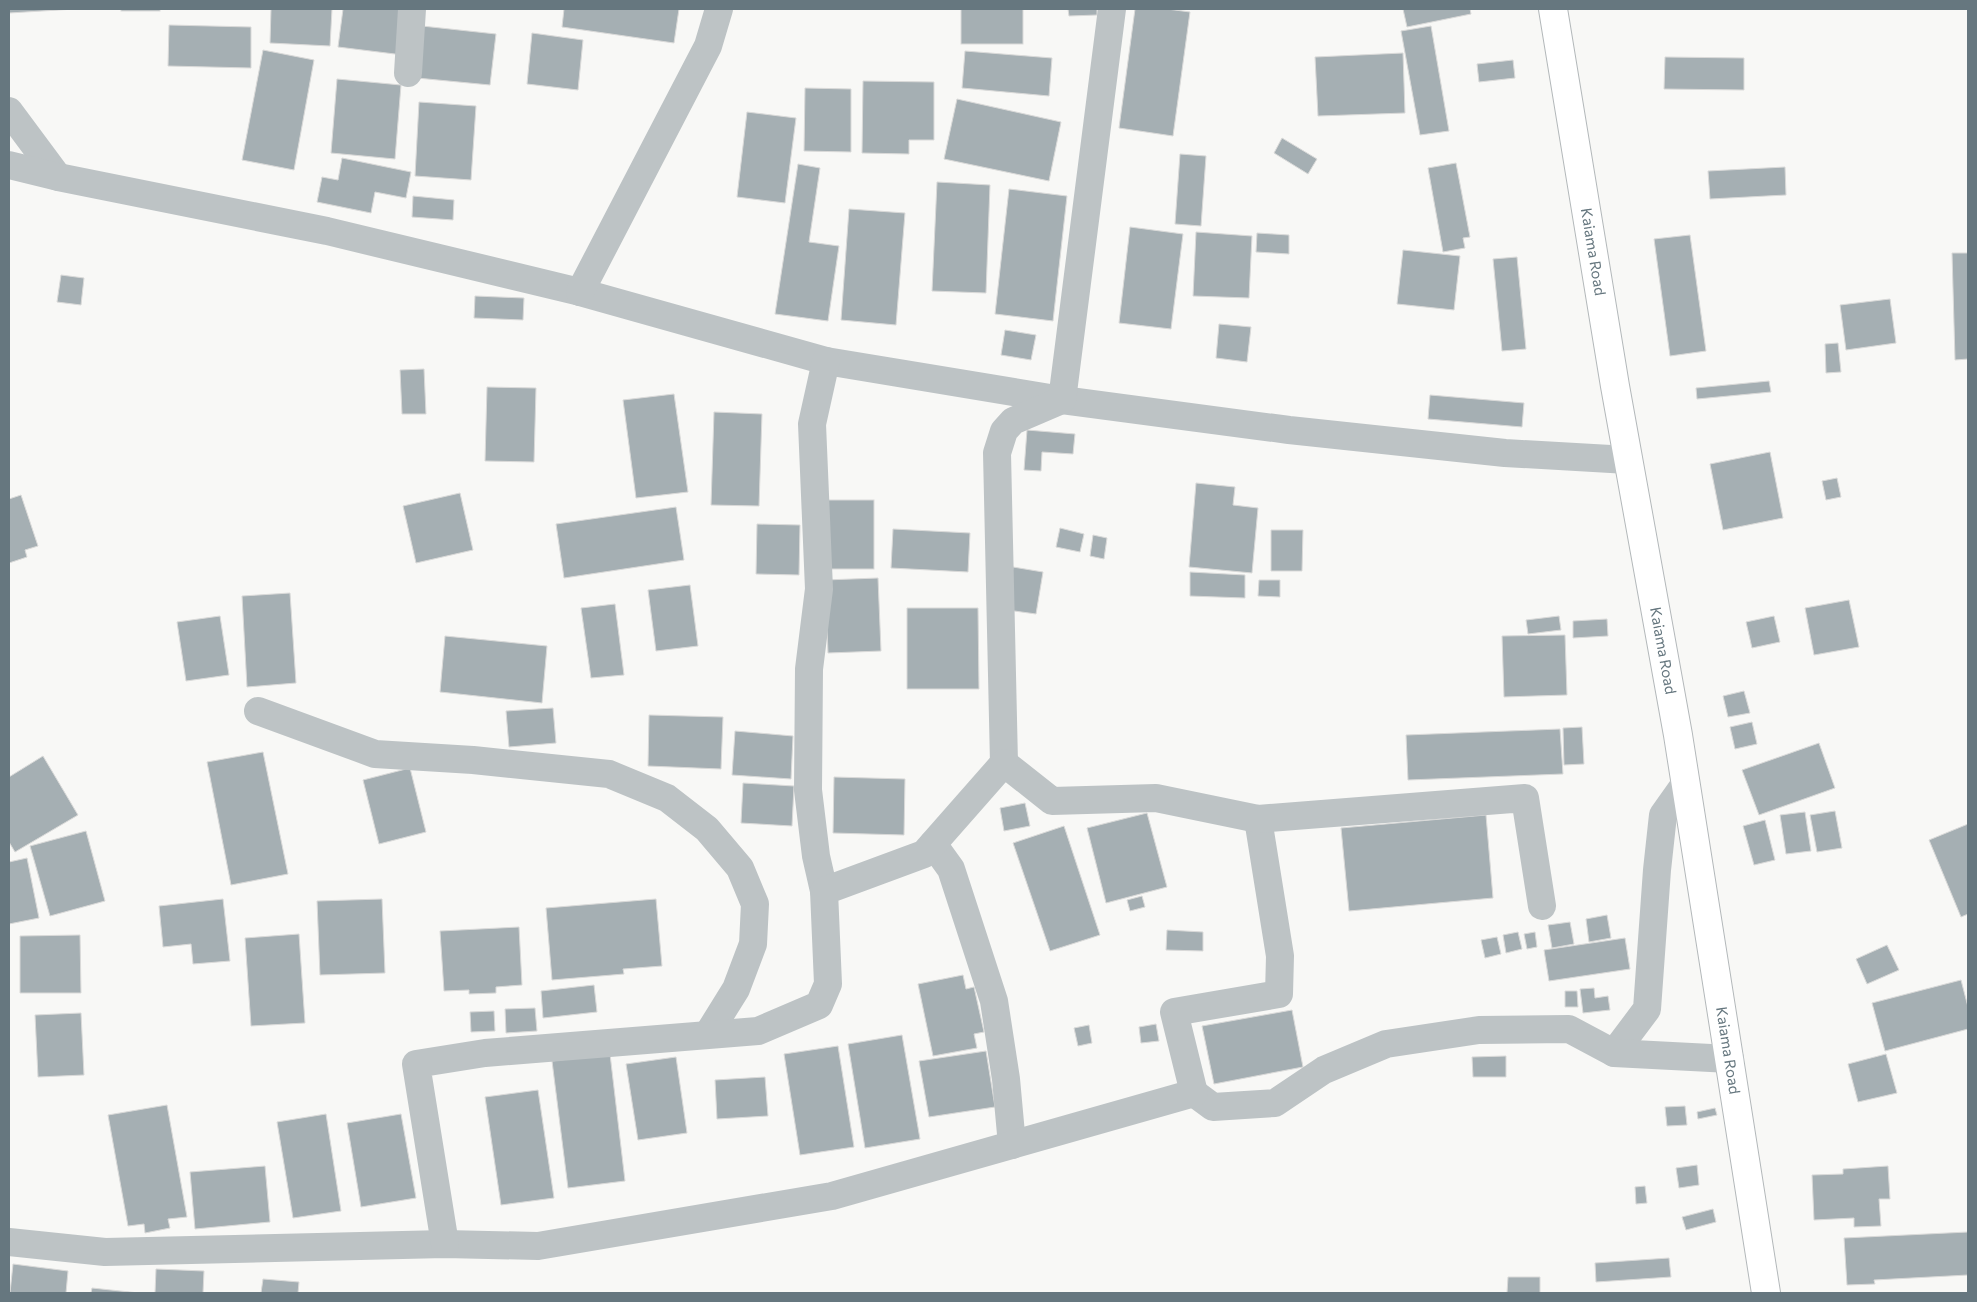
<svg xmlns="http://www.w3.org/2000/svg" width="1977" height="1302" font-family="Commissioner,sans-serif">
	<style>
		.building { fill: #a5afb3; stroke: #dadad9 }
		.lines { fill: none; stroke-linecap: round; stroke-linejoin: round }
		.highway-casing { stroke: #b3b8ba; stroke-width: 30 }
		.street { stroke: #bdc3c5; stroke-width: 28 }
		.highway { stroke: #fff; stroke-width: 28 }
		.labels { text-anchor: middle; stroke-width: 5; stroke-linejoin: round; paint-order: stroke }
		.street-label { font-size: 15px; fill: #66777f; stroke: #fff }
	</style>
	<rect width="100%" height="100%" fill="#f8f8f6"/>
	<!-- building -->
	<g class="building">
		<polygon points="9,9 75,9 9,13"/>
		<rect x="121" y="9" width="39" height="2"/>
		<polygon points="271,9 332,9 330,46 270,43"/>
		<polygon points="343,9 409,9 403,55 338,47"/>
		<polygon points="564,9 679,9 674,43 562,27"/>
		<rect x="961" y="9" width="62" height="35"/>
		<polygon points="1068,9 1097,9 1097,15 1069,16"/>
		<polygon points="1135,9 1167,9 1190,12 1173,136 1119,128"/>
		<polygon points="1403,9 1470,9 1471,14 1407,27"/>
		<polygon points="169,25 251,27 251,68 168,66"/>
		<polygon points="422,26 496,34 490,85 417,78"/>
		<polygon points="1431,26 1449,131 1420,135 1401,31"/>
		<polygon points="532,33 583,40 578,90 527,84"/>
		<polygon points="263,50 314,60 294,170 242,160"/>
		<polygon points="965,51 1052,58 1049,96 962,88"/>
		<polygon points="1403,53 1405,113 1318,116 1315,57"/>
		<polygon points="1665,57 1744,58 1744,90 1664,89"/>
		<polygon points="1513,60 1515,78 1479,82 1477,64"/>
		<polygon points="337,79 401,85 395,159 331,153"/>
		<polygon points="863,81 934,82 934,140 909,140 909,154 862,153"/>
		<polygon points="805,88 851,89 851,152 804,151"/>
		<polygon points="957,99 1061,122 1049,181 944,159"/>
		<polygon points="419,102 476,106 471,180 415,176"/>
		<polygon points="747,112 796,118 785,203 737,197"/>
		<polygon points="1282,138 1317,159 1308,174 1274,153"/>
		<polygon points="1180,154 1206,156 1201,226 1175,224"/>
		<polygon points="342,158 411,172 406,198 375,192 371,213 317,202 322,177 338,180"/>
		<polygon points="1456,163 1470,237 1463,238 1465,248 1443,252 1428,168"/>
		<polygon points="798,164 820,168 809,242 839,246 828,321 775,314"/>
		<polygon points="1785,167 1786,195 1710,199 1708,171"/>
		<polygon points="937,182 990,185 986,293 932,291"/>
		<polygon points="1009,189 1067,196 1053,321 995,314"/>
		<polygon points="413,196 454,200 453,220 412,217"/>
		<polygon points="849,209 905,213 896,325 841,320"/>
		<polygon points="1130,227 1183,234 1171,329 1119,323"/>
		<polygon points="1196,232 1252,236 1249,298 1193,296"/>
		<polygon points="1257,233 1289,235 1289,254 1256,252"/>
		<polygon points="1690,235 1706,351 1670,356 1654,239"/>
		<polygon points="1403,250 1460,256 1454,310 1397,304"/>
		<polygon points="1952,253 1968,253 1968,359 1955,360"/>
		<polygon points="1517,257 1526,349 1502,351 1493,259"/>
		<polygon points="61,275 84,278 81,305 57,302"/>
		<polygon points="475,296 524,298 523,320 474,318"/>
		<polygon points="1890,299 1896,343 1846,350 1840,305"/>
		<polygon points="1219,324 1251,327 1247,362 1216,358"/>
		<polygon points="1005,330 1036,335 1031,360 1001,355"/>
		<polygon points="1838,343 1841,372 1826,373 1825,344"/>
		<polygon points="424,369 426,414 402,414 400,370"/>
		<polygon points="1769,381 1771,392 1697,399 1696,388"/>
		<polygon points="487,387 536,388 534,462 485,461"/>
		<polygon points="674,394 688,492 636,498 623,400"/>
		<polygon points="1430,395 1524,403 1522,427 1428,419"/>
		<polygon points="714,412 762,414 759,506 711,505"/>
		<polygon points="1027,430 1075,434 1073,454 1042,452 1041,471 1024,470"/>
		<polygon points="1770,452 1783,518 1723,530 1710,464"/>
		<polygon points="1837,478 1841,497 1826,500 1822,481"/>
		<polygon points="1196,483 1235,487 1233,505 1258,508 1252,573 1189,567"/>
		<polygon points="460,493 473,550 416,563 403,506"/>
		<polygon points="21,495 38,546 25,550 27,557 9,563 9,499"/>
		<rect x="824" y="500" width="50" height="69"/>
		<polygon points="676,507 684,560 564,578 556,524"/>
		<polygon points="757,524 800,525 799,575 756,574"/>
		<polygon points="1060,528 1084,534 1080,552 1056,547"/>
		<polygon points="893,529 970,533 968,572 891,568"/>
		<polygon points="1271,530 1303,530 1302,571 1271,571"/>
		<polygon points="1093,535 1107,538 1104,559 1090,556"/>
		<polygon points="1013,567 1043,572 1036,614 1007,610"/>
		<polygon points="1190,572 1245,575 1245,598 1190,596"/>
		<polygon points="878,578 881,651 828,653 825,580"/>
		<polygon points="1259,580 1280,580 1280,597 1258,596"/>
		<polygon points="690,585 698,646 656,651 648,590"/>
		<polygon points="290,593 296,683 247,687 242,596"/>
		<polygon points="1849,600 1859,647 1814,655 1805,608"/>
		<polygon points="615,604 624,675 591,678 581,608"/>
		<polygon points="907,608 978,608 979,689 907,689"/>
		<polygon points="220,616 229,675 186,681 177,622"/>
		<polygon points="1559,616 1561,630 1528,634 1526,620"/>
		<polygon points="1774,616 1780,642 1752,648 1746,622"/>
		<polygon points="1607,619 1608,636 1573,638 1573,621"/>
		<polygon points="1565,635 1567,695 1504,697 1502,636"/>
		<polygon points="445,636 547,646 542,703 440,692"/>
		<polygon points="1744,691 1750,713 1728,717 1723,696"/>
		<polygon points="553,708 556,743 509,747 506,711"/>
		<polygon points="649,715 723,717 721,769 648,766"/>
		<polygon points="1752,722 1757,744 1735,749 1730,727"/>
		<polygon points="1582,727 1584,764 1564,765 1563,728"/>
		<polygon points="1560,729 1563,774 1408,780 1406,735"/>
		<polygon points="735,731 793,736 791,779 732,775"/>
		<polygon points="1819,743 1835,788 1759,815 1742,770"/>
		<polygon points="263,752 288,874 231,885 207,762"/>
		<polygon points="43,756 78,815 15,852 9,842 9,777"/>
		<polygon points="410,768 426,832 379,844 363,780"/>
		<polygon points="834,777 905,779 904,835 833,833"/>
		<polygon points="743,783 794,786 792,826 741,823"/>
		<polygon points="1025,803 1030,826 1004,831 1000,808"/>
		<polygon points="1835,811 1842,848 1817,852 1810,815"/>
		<polygon points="1805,812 1811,851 1786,854 1780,815"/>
		<polygon points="1147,813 1167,887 1106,903 1087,828"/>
		<polygon points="1486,815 1493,898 1349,911 1341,828"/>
		<polygon points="1765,820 1775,860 1754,865 1743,826"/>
		<polygon points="1968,824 1968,914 1961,917 1929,840"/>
		<polygon points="1064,826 1100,935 1050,951 1013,843"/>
		<polygon points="86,831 105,901 50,916 30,846"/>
		<polygon points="27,858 39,918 9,924 9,862"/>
		<polygon points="1142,896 1145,907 1130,911 1127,900"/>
		<polygon points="223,899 230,961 193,964 191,944 163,947 159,906"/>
		<polygon points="382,899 385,973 320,975 317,901"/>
		<polygon points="656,899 662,966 623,969 624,974 552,980 546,908"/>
		<polygon points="1607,915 1611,938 1589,942 1586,919"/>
		<polygon points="1570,922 1574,944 1552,948 1548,925"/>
		<polygon points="519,927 522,985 496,987 496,993 469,994 469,990 444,991 440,931"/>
		<polygon points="1167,930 1203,932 1203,951 1166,950"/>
		<polygon points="1518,932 1522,949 1506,953 1503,935"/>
		<polygon points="1535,932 1537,947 1527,949 1524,934"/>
		<polygon points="299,934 305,1023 251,1026 245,938"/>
		<polygon points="80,935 81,993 20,993 20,936"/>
		<polygon points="1497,937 1501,954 1485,958 1481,940"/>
		<polygon points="1625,938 1630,969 1549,981 1544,950"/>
		<polygon points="1887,945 1899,970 1867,984 1856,959"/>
		<polygon points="963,975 966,989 974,987 984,1032 974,1034 977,1048 933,1056 918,984"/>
		<polygon points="1961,980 1968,1007 1968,1029 1885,1051 1872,1003"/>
		<polygon points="594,985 597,1012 543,1018 541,991"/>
		<polygon points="1594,988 1595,998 1608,996 1610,1010 1583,1013 1580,989"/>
		<polygon points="1565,991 1577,991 1578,1007 1565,1007"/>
		<polygon points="535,1008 537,1031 506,1033 505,1009"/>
		<polygon points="1292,1010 1303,1067 1214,1084 1202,1026"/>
		<polygon points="494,1011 495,1031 471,1032 470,1012"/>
		<polygon points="81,1013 84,1075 38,1077 35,1015"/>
		<polygon points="1156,1024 1159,1041 1141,1043 1139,1027"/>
		<polygon points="1089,1025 1092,1043 1078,1046 1074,1028"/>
		<polygon points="902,1035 920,1139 865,1148 848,1044"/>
		<polygon points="838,1046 854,1147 800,1155 784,1054"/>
		<polygon points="986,1051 995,1107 929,1117 919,1061"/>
		<polygon points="610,1054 625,1181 568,1188 552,1061"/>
		<polygon points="1886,1054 1897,1093 1858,1102 1848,1064"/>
		<polygon points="1506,1056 1506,1077 1473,1077 1472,1057"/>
		<polygon points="676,1057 687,1133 638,1140 626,1064"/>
		<polygon points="765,1077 768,1116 717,1119 715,1080"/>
		<polygon points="538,1090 554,1198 501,1205 485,1097"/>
		<polygon points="167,1105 187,1217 168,1219 170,1228 145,1233 144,1224 128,1226 108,1115"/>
		<polygon points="1685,1106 1687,1125 1667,1126 1665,1107"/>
		<polygon points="1715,1108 1717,1115 1698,1119 1697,1112"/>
		<polygon points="326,1114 341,1211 293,1218 277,1122"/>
		<polygon points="401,1114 416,1198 361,1207 347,1123"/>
		<polygon points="1697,1165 1699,1185 1679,1188 1676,1168"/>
		<polygon points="265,1166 270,1222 195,1229 190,1172"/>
		<polygon points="1888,1166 1890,1199 1879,1199 1881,1226 1854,1227 1854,1218 1814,1220 1812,1175 1843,1174 1843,1169"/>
		<polygon points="1645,1186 1647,1203 1636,1204 1635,1187"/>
		<polygon points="1713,1209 1716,1222 1686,1230 1682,1217"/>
		<polygon points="1968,1232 1968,1275 1874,1280 1875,1284 1847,1285 1844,1238"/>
		<polygon points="1669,1258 1671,1277 1596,1282 1595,1263"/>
		<polygon points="13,1264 68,1271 66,1293 10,1293"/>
		<polygon points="156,1269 204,1271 203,1293 155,1293"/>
		<polygon points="1508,1277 1540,1277 1540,1293 1507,1293"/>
		<polygon points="263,1279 299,1282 298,1293 261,1293"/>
		<polygon points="92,1288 139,1293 91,1293"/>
	</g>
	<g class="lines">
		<!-- highway casing -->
		<g class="highway-casing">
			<g id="highway">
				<path id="s1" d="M 1553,9 L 1615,386 L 1678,735 L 1766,1293"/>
			</g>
		</g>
		<!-- street -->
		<g class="street">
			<polyline points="408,73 412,9"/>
			<polyline points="9,111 58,177"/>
			<polyline points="9,165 58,177 327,231 580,292 826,361 1062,400 1289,430 1505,453 1628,460"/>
			<polyline points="580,292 708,46 719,9"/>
			<polyline points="258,711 375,754 473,760 609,774 667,798 707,829 740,868 755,904 753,944 736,989 708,1034"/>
			<polyline points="1004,763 997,453 1004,431 1013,421 1062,400 1112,9"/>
			<polyline points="933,844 951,869 994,1001 1006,1079 1012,1145"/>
			<polyline points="824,891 816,856 808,790 809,669 819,589 812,424 826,361"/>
			<polyline points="1614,1053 1647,1009 1657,870 1663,815 1685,784"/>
			<polyline points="1194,1093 1213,1107 1275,1103 1324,1070 1386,1044 1479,1030 1569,1029 1614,1053 1730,1059"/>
			<polyline points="9,1242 105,1252 445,1244 538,1246 832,1196 1194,1093 1174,1012 1279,994 1280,956 1258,819"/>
			<polyline points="445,1244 416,1064 485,1053 758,1031 819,1005 828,984 824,891 924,854 1004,763 1052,801 1156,798 1258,819 1525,798 1542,906"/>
		</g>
		<!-- highway -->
		<use href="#highway" class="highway"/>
	</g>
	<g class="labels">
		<!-- street labels -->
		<g class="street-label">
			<text dy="5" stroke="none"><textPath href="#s1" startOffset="246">Kaiama Road</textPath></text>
			<text dy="5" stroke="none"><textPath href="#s1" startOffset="651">Kaiama Road</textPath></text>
			<text dy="5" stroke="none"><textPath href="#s1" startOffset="1056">Kaiama Road</textPath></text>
		</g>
	</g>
	<!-- border -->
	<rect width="1977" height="1302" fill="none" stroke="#66777f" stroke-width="20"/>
</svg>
